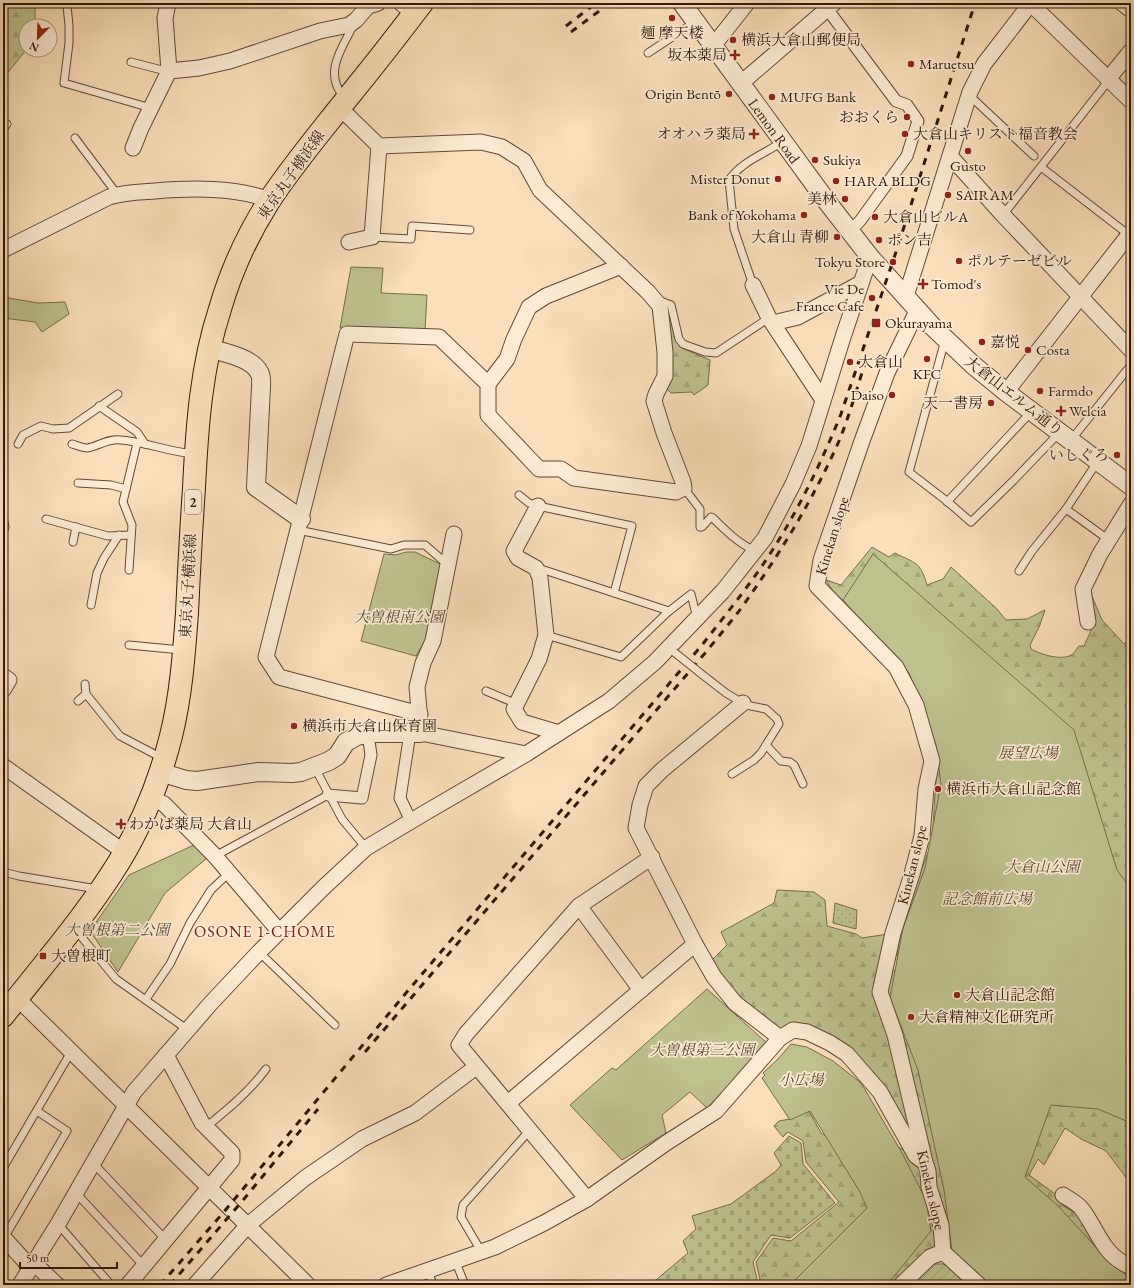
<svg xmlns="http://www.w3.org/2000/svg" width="1134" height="1288" font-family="'EB Garamond','Noto Serif JP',serif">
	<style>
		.grass { fill: url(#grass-dots); stroke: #776c4c }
		.forest { fill: url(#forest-firs); stroke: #776c4c }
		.cemetery { fill: url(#cemetery-stones); stroke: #776c4c }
		.park { fill: #bfc18f; stroke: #776c4c }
		.garden { fill: url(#garden-furrows); stroke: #776c4c }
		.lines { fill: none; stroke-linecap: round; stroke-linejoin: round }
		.service-casing { stroke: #624935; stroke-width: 9 }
		.pedestrian-casing { stroke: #624935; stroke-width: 13 }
		.minor-casing { stroke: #624935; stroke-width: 17 }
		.tertiary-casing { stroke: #624935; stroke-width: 20 }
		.primary-casing { stroke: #2f1709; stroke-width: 24 }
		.service { stroke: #fcead2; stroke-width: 7 }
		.pedestrian { stroke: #fcead2; stroke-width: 11 }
		.minor { stroke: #fcead2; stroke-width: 15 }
		.tertiary { stroke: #fcead2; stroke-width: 18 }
		.primary { stroke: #fadfba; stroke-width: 22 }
		.rail { stroke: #2f1709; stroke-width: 3; stroke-dasharray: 7 7; stroke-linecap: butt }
		.service-bridge-casing { stroke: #624935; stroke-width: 9; stroke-linecap: butt }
		.service-bridge { stroke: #fcead2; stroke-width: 7 }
		.poi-dot { fill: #8f2418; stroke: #fcead2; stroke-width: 1.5 }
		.labels { text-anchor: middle; stroke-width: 3.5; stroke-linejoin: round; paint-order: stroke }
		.shield { fill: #fcead2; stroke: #6c5645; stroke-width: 1 }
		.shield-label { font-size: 14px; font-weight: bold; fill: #2f1709 }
		.poi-label { font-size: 15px; fill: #2f1709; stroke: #fcead2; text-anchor: start }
		.street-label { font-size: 15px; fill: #2f1709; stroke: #fcead2 }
		.park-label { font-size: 15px; font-style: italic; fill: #5a4a31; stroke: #fcead2 }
		.neighbourhood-label { font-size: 16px; letter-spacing: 1px; fill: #7a1f14; stroke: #fcead2 }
	</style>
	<defs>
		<pattern id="grass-dots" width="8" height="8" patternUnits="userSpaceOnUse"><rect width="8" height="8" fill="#bfc18f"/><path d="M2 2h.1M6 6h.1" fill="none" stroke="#a4a57a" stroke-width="1.8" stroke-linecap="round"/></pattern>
		<pattern id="forest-firs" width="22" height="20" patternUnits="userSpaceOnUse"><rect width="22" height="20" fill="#bfc18f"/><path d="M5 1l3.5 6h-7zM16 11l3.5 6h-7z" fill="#a4a57a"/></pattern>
		<pattern id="cemetery-stones" width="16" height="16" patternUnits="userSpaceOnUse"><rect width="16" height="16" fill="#bfc18f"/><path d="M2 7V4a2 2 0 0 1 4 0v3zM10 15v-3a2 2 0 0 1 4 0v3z" fill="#a4a57a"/></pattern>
		<pattern id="garden-furrows" width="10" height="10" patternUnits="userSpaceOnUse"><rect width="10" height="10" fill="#bfc18f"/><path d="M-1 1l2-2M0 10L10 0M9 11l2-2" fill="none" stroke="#a4a57a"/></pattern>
	</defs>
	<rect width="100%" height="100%" fill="#fadfba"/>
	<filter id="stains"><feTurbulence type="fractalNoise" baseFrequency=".005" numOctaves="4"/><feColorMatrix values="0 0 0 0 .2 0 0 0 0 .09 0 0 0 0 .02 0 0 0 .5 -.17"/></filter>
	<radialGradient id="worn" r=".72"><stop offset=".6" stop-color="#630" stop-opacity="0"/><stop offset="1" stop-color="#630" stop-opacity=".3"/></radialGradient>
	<!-- grass -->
	<polygon class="grass" points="835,903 857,910 856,929 833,923"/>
	<!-- forest -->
	<g class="forest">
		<polygon points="3,3 35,3 35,26 26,26 26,50 5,76 3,75"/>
		<polygon points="669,309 677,342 682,348 710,360 708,385 694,395 692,392 671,393 664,386 664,310"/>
		<path d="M 872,547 L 889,557 L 895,553 C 916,564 920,561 927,585 L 943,579 L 951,567 L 996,608 L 1006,620 L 1027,619 L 1045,610 L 1040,625 L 1030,645 L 1031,649 C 1040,654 1061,661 1071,655 C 1074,654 1077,648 1079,646 L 1084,646 L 1094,624 L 1091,594 L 1102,620 L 1124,644 L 1131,640 L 1131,1184 L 1106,1151 L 1081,1139 L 1065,1128 L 1044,1165 L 1038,1159 L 1029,1175 L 1058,1196 L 1065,1207 L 1084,1218 L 1094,1236 L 1100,1258 L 1131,1279 L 1131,1285 L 986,1285 L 945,1250 L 897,1285 L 756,1285 L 760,1279 L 756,1262 L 773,1238 L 791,1241 L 839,1202 L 806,1162 L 803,1141 L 788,1132 L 783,1137 L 774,1126 L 779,1121 L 790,1119 L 809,1111 L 821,1133 L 835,1142 L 853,1172 L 898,1147 L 907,1152 L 909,1141 L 845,1057 L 793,1033 L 785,1040 L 754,1015 L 718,974 L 712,960 L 727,945 L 721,932 L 774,903 L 777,890 L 814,892 L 825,900 L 827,926 L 856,934 L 862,938 L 888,934 L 890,966 L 904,980 L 897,968 L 898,932 L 932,842 L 938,747 L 918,685 L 866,615 L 835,595 L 826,580 L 841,585 Z"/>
	</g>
	<!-- cemetery -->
	<polygon class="cemetery" points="789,1136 801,1143 803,1164 835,1203 790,1238 771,1235 753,1262 757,1279 753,1285 650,1285 688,1253 683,1241 696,1229 692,1216 731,1204 776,1171 781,1165 774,1153"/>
	<!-- park -->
	<g class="park">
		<polygon points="351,267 383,268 381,293 427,295 425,331 340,328"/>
		<polygon points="3,297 38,303 65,302 69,314 42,332 35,322 3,318"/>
		<polygon points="406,552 415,552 442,565 426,639 416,656 361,641 384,554 396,555"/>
		<polygon points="873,554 1074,730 1117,870 1131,889 1131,1123 1098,1109 1051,1105 1025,1177 1057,1205 1106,1258 1130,1278 1131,1285 989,1285 952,1252 944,1190 918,1070 890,998 903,928 925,868 941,784 936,745 909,673 843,600"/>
		<polygon points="196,844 207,858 165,893 118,972 90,931 129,875"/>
		<polygon points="707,989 768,1044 707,1108 690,1092 662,1115 666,1133 622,1160 570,1105 612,1068 616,1070"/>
		<polygon points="791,1044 807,1047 833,1061 861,1083 902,1153 926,1200 931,1231 887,1285 790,1285 867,1208 860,1192 810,1111 790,1120 762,1078 765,1075 763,1073 778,1059"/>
	</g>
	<!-- garden -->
	<polygon class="garden" points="932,1264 949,1264 971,1285 912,1285"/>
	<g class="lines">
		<!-- service casing -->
		<g class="service-casing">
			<g id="service">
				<polyline points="67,5 69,26 69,43 64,83 151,108"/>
				<polyline points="648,53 695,22"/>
				<polyline points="131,62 162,70 169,71"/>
				<polyline points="969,95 1034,156"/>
				<path d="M 345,98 C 322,74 342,48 354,24"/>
				<polyline points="3,129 7,124"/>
				<polyline points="75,138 117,194"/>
				<polyline points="1041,167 1129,235"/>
				<polyline points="1003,215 1109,80"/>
				<polyline points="372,237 411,239 412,226 470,230"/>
				<path d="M 753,285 L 734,229 L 729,180 C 741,162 764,154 782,142"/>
				<polyline points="658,300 671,305 679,339 683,344 705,352 716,353 769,318"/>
				<polyline points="945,340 909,472 948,502 971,522 1013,481 1060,432"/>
				<polyline points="99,406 137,432 145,444"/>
				<polyline points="1071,440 1131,365"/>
				<polyline points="18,444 23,435 41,426 53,429 69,428 118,394"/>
				<path d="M 72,444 C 76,445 83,448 87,448 C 97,447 108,438 121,440 C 146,442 169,452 194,454"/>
				<polyline points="78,483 111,485 126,489"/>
				<path d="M 684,488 L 700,509 L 700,527 L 702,527 L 711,517 L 713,518 C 726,531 738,543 755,551"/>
				<polyline points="519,495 529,503 538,506 632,526 614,593"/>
				<polyline points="947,502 1032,411"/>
				<polyline points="1066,509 1109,540"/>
				<polyline points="3,518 5,527 3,532"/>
				<polyline points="46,519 108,536 131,535"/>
				<polyline points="298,530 391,549 404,545 425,545 448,565"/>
				<polyline points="73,542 76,527"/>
				<polyline points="538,568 669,611"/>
				<polyline points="129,570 132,525 123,502 137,443"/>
				<polyline points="1019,571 1032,551 1066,509 1098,461"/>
				<polyline points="91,605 97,573 104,558 119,535"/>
				<polyline points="546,635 621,657 668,612 691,594 697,618"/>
				<polyline points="129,645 181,650"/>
				<polyline points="704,676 726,693 746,705 766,709 777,719 779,724 761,753 754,760 732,774"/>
				<polyline points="85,684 86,694 120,736 162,758"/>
				<polyline points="486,691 517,704"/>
				<polyline points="78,701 86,694"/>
				<polyline points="766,745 781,761 790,762 794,765 803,784"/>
				<polyline points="315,768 342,819 366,848"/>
				<polyline points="215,856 328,795"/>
				<polyline points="3,872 19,876 97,889"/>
				<polyline points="75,929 116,979 188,1030"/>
				<polyline points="259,952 335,1025"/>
				<polyline points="146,999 170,964 190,923 211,890 229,873"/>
				<path d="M 206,1127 C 228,1109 249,1092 266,1069"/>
				<polyline points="93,1163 166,1240"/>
				<polyline points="3,1168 71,1052"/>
				<polyline points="76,1193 144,1266"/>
				<polyline points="58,1224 111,1285"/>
				<polyline points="4,1238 67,1131 37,1111"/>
				<polyline points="481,1251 461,1217 463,1205 530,1130"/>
				<polyline points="455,1260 465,1285"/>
				<polyline points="428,1270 433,1285"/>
			</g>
		</g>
		<!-- pedestrian casing -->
		<g class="pedestrian-casing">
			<g id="pedestrian">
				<polyline points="828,10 896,101 907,105 918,121 907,156 860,221 850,231"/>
				<polyline points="410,733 400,798 411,821"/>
				<polyline points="328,795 362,798 371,755 368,734"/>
			</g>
		</g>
		<!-- minor casing -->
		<g class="minor-casing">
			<g id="minor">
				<polyline points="401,3 414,14"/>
				<polyline points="1030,3 1131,101"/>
				<polyline points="1122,3 1131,10"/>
				<polyline points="713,46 747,3"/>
				<polyline points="169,71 199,68 230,61 320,31 349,25 356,20 368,6 378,3"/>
				<polyline points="1108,79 1131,51"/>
				<polyline points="740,84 834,3"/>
				<polyline points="340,108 379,146 481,142 502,147 524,161 540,190 648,292 660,306 665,352 665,376 656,394 654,401 664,433 683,482 684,488 676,492 574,478 561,469 539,469 488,415 488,384 439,337 347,334 266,657 279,677 420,714"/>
				<polyline points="133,148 141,128 169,71 165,18 168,3"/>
				<polyline points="950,156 1003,215 1131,350"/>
				<polyline points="349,242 372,237 379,146"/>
				<path d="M 3,250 L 109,197 C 124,192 139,192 155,191 C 192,188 234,187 270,200"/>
				<polyline points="753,285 769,318 823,400"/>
				<polyline points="906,296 970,92 984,64 1031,3"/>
				<polyline points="918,309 887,373 862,441 821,560 817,586 896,667 916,705 932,761 926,789 922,836 912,874 893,933 880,992 895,1035 925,1162 928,1171 929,1187 941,1225 943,1252"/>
				<polyline points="773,323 798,317 861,283"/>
				<polyline points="488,384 507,359 514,339 529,307 546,296 621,266"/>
				<polyline points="1006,392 1131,232"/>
				<polyline points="538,506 514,551 518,558 536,568 540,578 546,635 539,659 514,709 522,722 559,733"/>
				<polyline points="454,534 433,641 423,663 417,687 421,733 526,754"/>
				<polyline points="1088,622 1083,589 1100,554 1131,504"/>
				<polyline points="3,676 9,680 3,690"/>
				<polyline points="743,703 662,770 646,786 640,805 636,828 695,944 714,977 735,1003 780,1038"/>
				<polyline points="3,766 124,852"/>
				<polyline points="150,797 164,804 215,856 279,931"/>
				<polyline points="579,906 641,990"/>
				<polyline points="17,998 308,1285"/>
				<polyline points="508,1103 695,944"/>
				<path d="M 1063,1195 C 1069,1199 1077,1203 1081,1208 C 1099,1231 1101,1254 1131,1267"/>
				<polyline points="587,1199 459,1045 466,1034 579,906 652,857"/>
				<polyline points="3,1237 31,1268"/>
				<polyline points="943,1252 979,1285"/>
				<polyline points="34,1263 57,1285"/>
				<polyline points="20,1285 58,1224 134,1092 211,1003 259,952 323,888 366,848 428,811 526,754 609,701 655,662 723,591 765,538 793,484 809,446 843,337 870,257"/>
				<polyline points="128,1285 232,1160 232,1153 202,1123 166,1055"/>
				<polyline points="195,1285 248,1225 305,1178 362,1139 415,1113 476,1067"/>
				<polyline points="386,1285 495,1247 544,1223 587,1199 666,1143 716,1111 780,1038 793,1030 807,1032 830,1043 847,1054 880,1092 916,1156 923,1161"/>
				<polyline points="901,1285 930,1257 943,1252"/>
			</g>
		</g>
		<!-- tertiary casing -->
		<g class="tertiary-casing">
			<g id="tertiary">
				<polyline points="682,3 828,203 870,257 933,327 973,365 1006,392 1131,486"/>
				<path d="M 209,348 C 224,353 251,357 259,372 C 262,376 261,383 261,387 L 256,487 L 301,519"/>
				<polyline points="160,772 186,780 197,781 258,772 292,773 301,772 329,761 337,756 346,742 357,736 373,733 421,733"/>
			</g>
		</g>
		<!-- primary casing -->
		<g class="primary-casing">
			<path id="primary" d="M 3,1016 C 42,966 85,917 119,862 C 142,824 160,780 171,736 C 181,696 184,654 187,613 C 189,571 191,530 194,488 C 197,427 201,367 220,309 C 231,271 248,234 269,201 C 292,166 319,134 345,101 C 371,69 397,36 422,3"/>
		</g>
		<!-- service -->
		<use href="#service" class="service"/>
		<!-- pedestrian -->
		<use href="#pedestrian" class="pedestrian"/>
		<!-- minor -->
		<use href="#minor" class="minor"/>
		<!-- tertiary -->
		<use href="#tertiary" class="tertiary"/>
		<!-- primary -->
		<use href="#primary" class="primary"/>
		<!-- rail -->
		<g class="rail">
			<polyline points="566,26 596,3"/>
			<polyline points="571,32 610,3"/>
			<path d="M 365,1052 L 706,652 C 718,637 731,622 742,607 C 779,555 813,500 839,441 C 849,417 857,388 865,363"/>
			<path d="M 160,1285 L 223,1213 L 406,993 L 702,645 C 723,618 745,591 764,563 C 795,517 820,466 841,414 L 897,249 L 975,3"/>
			<polyline points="170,1285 244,1199 318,1109"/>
		</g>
		<!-- service-bridge casing -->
		<g class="service-bridge-casing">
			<polyline id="service-bridge" points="674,652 704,676"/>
		</g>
		<!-- service-bridge -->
		<use href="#service-bridge" class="service-bridge"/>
	</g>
	<!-- markers -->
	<g class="poi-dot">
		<circle cx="672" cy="18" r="4"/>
		<circle cx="733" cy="40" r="4"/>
		<path d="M733 49h4v4h4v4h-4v4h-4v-4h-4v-4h4z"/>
		<circle cx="911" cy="64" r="4"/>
		<circle cx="729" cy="94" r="4"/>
		<circle cx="772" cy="97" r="4"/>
		<circle cx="907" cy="117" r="4"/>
		<path d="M752 128h4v4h4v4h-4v4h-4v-4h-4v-4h4z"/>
		<circle cx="905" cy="134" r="4"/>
		<circle cx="968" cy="151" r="4"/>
		<circle cx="815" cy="160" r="4"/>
		<circle cx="778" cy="179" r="4"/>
		<circle cx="836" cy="181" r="4"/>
		<circle cx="948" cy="195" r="4"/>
		<circle cx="845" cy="199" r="4"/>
		<circle cx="804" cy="215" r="4"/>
		<circle cx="875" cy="217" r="4"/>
		<circle cx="837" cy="237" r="4"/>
		<circle cx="879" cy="240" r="4"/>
		<circle cx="959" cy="261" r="4"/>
		<circle cx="893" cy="262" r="4"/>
		<path d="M921 278h4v4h4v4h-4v4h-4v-4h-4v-4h4z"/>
		<circle cx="872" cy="298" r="4"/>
		<rect x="871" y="318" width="10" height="10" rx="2"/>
		<circle cx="982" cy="342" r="4"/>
		<circle cx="1028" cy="350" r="4"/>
		<circle cx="927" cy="359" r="4"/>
		<circle cx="850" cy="362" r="4"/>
		<circle cx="1040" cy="391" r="4"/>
		<circle cx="892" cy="395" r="4"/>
		<circle cx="991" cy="403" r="4"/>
		<path d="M1059 405h4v4h4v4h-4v4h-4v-4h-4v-4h4z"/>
		<circle cx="1117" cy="455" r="4"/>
		<circle cx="294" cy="726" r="4"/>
		<circle cx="938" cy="789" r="4"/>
		<path d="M119 818h4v4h4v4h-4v4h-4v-4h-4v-4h4z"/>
		<rect x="39" y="952" width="8" height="8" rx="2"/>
		<circle cx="957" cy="995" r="4"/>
		<circle cx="911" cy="1017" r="4"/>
	</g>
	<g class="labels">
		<!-- shield labels -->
		<rect class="shield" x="185" y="490" width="16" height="24" rx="3"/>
		<g class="shield-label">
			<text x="193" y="507">2</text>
		</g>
		<!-- poi labels -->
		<g class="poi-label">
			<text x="672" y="38" text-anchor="middle">麺 摩天楼</text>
			<text x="741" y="45">横浜大倉山郵便局</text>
			<text x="727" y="60" text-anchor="end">坂本薬局</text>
			<text x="919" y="69">Maruetsu</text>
			<text x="721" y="99" text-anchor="end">Origin Bentō</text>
			<text x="780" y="102">MUFG Bank</text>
			<text x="899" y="122" text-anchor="end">おおくら</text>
			<text x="746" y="139" text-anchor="end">オオハラ薬局</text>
			<text x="913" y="139">大倉山キリスト福音教会</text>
			<text x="823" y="165">Sukiya</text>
			<text x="968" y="171" text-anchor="middle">Gusto</text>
			<text x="770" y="184" text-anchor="end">Mister Donut</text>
			<text x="844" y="186">HARA BLDG</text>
			<text x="956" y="200">SAIRAM</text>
			<text x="837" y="204" text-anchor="end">美林</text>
			<text x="796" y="220" text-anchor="end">Bank of Yokohama</text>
			<text x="883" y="222">大倉山ビルA</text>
			<text x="829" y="242" text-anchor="end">大倉山 青柳</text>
			<text x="887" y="245">ポン吉</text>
			<text x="967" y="266">ポルテーゼビル</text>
			<text x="885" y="267" text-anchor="end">Tokyu Store</text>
			<text x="931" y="289">Tomod's</text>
			<text x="864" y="294" text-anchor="end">Vie De<tspan x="864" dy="17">France Cafe</tspan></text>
			<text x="885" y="328">Okurayama</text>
			<text x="990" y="347">嘉悦</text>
			<text x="1036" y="355">Costa</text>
			<text x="858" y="367">大倉山</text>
			<text x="927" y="379" text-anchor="middle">KFC</text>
			<text x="1048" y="396">Farmdo</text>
			<text x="884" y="400" text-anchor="end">Daiso</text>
			<text x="983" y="408" text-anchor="end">天一書房</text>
			<text x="1069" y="416">Welcia</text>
			<text x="1109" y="460" text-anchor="end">いしぐろ</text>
			<text x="302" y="731">横浜市大倉山保育園</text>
			<text x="946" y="794">横浜市大倉山記念館</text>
			<text x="129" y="829">わかば薬局 大倉山</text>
			<text x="51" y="961">大曽根町</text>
			<text x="965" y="1000">大倉山記念館</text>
			<text x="919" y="1022">大倉精神文化研究所</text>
		</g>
		<!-- street labels -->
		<g class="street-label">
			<text transform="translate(774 131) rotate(54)" y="5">Lemon Road</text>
			<text transform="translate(291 175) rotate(-55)" y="5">東京丸子横浜線</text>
			<text transform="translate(1014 396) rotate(38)" y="5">大倉山エルム通り</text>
			<text transform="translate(832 536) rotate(-73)" y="5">Kinekan slope</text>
			<text transform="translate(188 586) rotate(-87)" y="5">東京丸子横浜線</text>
			<text transform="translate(912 865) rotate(-76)" y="5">Kinekan slope</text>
			<text transform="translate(931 1190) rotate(77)" y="5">Kinekan slope</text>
		</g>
		<!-- park labels -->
		<g class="park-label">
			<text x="399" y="622">大曽根南公園</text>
			<text x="1028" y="758">展望広場</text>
			<text x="1042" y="872">大倉山公園</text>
			<text x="987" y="904">記念館前広場</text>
			<text x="117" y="935">大曽根第二公園</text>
			<text x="702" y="1055">大曽根第三公園</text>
			<text x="801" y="1085">小広場</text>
		</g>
		<!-- neighbourhood labels -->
		<g class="neighbourhood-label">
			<text x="265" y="937">OSONE 1-CHOME</text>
		</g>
	</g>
	<!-- margin -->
	<rect width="1134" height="1288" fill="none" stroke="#fadfba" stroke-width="16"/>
	<rect x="4" y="4" width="1126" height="1280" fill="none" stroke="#2f1709" stroke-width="2"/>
	<rect x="8" y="8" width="1118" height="1272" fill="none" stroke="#2f1709"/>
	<!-- north arrow -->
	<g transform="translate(38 38) rotate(203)"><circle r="19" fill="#fcead2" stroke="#aa9682"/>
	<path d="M0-3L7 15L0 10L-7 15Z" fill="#8f2418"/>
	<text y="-6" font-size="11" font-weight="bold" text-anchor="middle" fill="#2f1709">N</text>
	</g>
	<!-- scale -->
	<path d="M20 1262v6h97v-6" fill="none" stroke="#2f1709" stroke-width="2"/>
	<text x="26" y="1262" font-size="12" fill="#2f1709" stroke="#fcead2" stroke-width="3" paint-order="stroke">50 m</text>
	<rect width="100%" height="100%" filter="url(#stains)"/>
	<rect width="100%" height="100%" fill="url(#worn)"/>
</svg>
